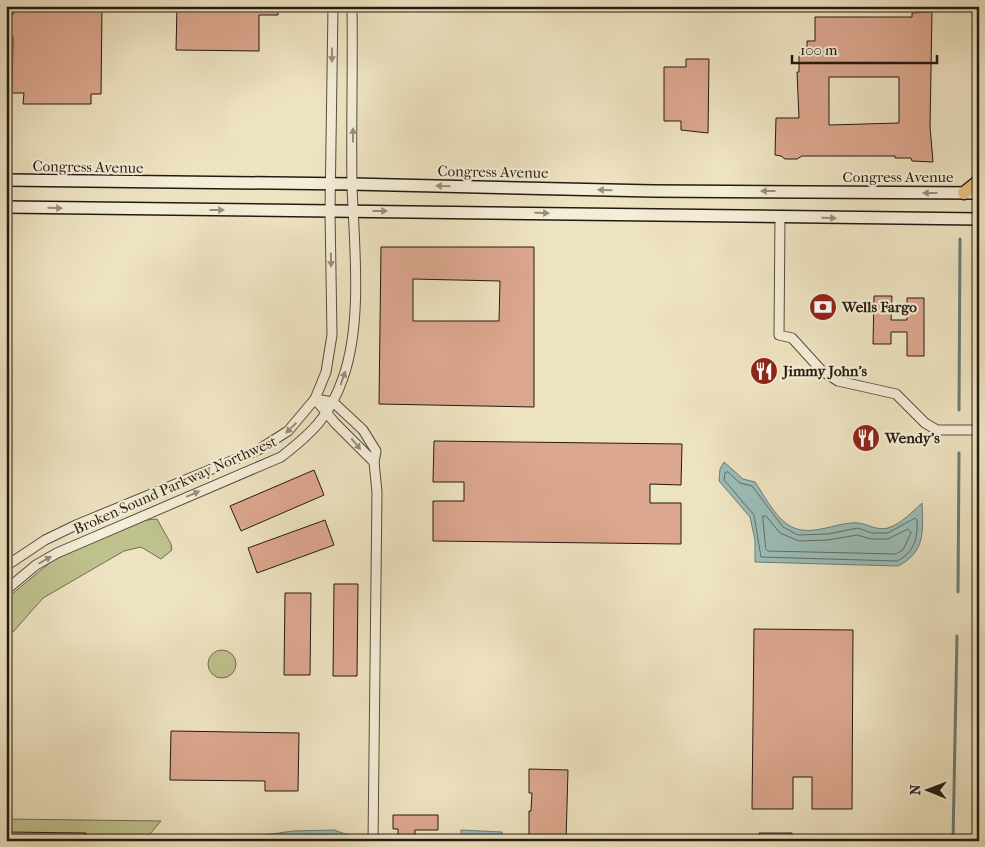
<svg xmlns="http://www.w3.org/2000/svg" width="985" height="847" font-family="'IM FELL French Canon',serif">
	<style>
		.green { fill: #bfc28e; stroke: #716e50 }
		.water { fill: #9bbdb9; stroke: #6b7c76 }
		.lines { fill: none; stroke-linecap: round; stroke-linejoin: round }
		.shore { stroke: #5f6c65; stroke-width: 1 }
		.stream { stroke: #6b7c76; stroke-width: 3 }
		.building { fill: #dca78f; stroke: #231a11; fill-rule: evenodd }
		.street-casing { stroke: #564c3d; stroke-width: 11 }
		.secondary-casing { stroke: #231a11; stroke-width: 14 }
		.primary-casing { stroke: #231a11; stroke-width: 15 }
		.street { stroke: #f4edd7; stroke-width: 9 }
		.secondary { stroke: #f4edd7; stroke-width: 11 }
		.primary { stroke: #e7c280; stroke-width: 12 }
		.oneway { fill: #968e7e }
		.labels { text-anchor: middle; stroke-width: 4.5; stroke-linejoin: round; paint-order: stroke }
		.street-label { font-size: 15px; fill: #231a11; stroke: #f4edd7 }
		.poi-label { font-size: 15px; font-weight: bold; fill: #231a11; stroke: #f4edd7; text-anchor: start }
	</style>
	<rect width="100%" height="100%" fill="#eee3c1"/>
	<filter id="stains"><feTurbulence type="fractalNoise" baseFrequency=".004" numOctaves="4"/><feColorMatrix values="0 0 0 0 .2 0 0 0 0 .09 0 0 0 0 .02 0 0 0 .5 -.17"/></filter>
	<radialGradient id="worn" r=".72"><stop offset=".6" stop-color="#630" stop-opacity="0"/><stop offset="1" stop-color="#630" stop-opacity=".3"/></radialGradient>
	<!-- green -->
	<g class="green">
		<polygon points="157,519 171,544 172,550 161,559 141,547 124,551 43,598 6,640 6,599 52,561 136,521"/>
		<circle cx="222" cy="664" r="14"/>
		<polygon points="6,819 161,821 144,841 6,841"/>
	</g>
	<!-- water -->
	<g class="water">
		<path d="M 724,462 L 743,479 L 755,482 C 764,495 774,515 787,524 C 809,540 836,521 858,523 C 868,524 877,531 888,528 C 901,524 912,512 922,503 C 923,530 926,552 898,566 L 755,562 L 755,540 L 750,517 L 719,481 L 720,469 Z"/>
		<polygon points="334,830 351,836 352,841 176,841 187,835 236,839 293,831"/>
		<polygon points="461,830 502,832 502,841 461,841"/>
	</g>
	<g class="lines">
		<!-- shore -->
		<g class="shore">
			<path d="M 728,472 L 740,483 L 752,486 L 783,527 L 798,535 L 828,534 L 858,528 L 872,533 L 888,533 L 915,518 L 917,520 C 918,538 914,553 897,561 L 761,557 L 754,515 L 724,480 L 725,473 Z"/>
			<polygon points="763,516 766,516 780,533 799,541 828,540 857,535 871,539 888,539 908,529 911,533 903,550 896,554 768,551 766,549"/>
			<path d="M 268,841 C 292,836 325,829 347,841"/>
		</g>
		<!-- stream -->
		<g class="stream">
			<polyline points="959,410 960,239"/>
			<polyline points="958,592 959,453"/>
			<polyline points="953,841 957,636"/>
		</g>
	</g>
	<!-- building -->
	<g class="building">
		<polygon points="13,6 102,6 101,94 91,94 91,104 23,104 24,93 12,93 13,37 8,37 8,32 6,32 6,20 8,20 8,14 13,15"/>
		<polygon points="177,6 278,6 278,15 259,15 259,51 176,50"/>
		<path d="M 932,12 L 930,127 L 933,162 L 912,161 L 911,158 L 895,158 L 895,156 L 802,156 L 797,159 L 785,159 L 781,156 L 775,155 L 776,118 L 799,118 L 797,72 L 799,72 L 799,57 L 801,50 L 807,50 L 807,41 L 815,41 L 815,17 L 912,17 L 912,13 ZM 829,77 L 899,77 L 899,123 L 829,125 Z"/>
		<polygon points="686,59 709,59 708,133 681,130 681,121 664,121 664,67 686,67"/>
		<path d="M 381,247 L 534,247 L 534,407 L 379,404 ZM 413,279 L 500,281 L 499,321 L 413,321 Z"/>
		<polygon points="874,296 892,296 891,320 907,320 907,298 924,298 924,356 907,356 907,332 891,332 891,344 873,344"/>
		<polygon points="434,441 682,444 681,485 650,484 650,503 681,503 681,544 433,541 433,501 464,501 464,482 433,482"/>
		<polygon points="314,470 324,495 241,531 230,506"/>
		<polygon points="325,520 334,545 257,573 248,548"/>
		<polygon points="334,584 358,584 357,676 333,676"/>
		<polygon points="285,593 311,593 310,675 284,675"/>
		<polygon points="754,629 853,630 852,809 812,809 812,777 793,777 793,809 752,809"/>
		<polygon points="171,731 299,733 298,791 265,791 265,781 170,780"/>
		<polygon points="529,769 568,770 566,841 529,841 529,811 531,811 532,793 529,793"/>
		<polygon points="393,815 438,815 438,830 415,830 415,841 398,841 398,829 393,829"/>
		<polygon points="6,832 86,833 86,841 6,841"/>
		<polygon points="759,833 792,833 792,841 760,841"/>
	</g>
	<g class="lines">
		<!-- street casing -->
		<g class="street-casing">
			<g id="street">
				<polyline points="780,217 779,335 792,338 822,371 838,381 896,394 925,423 937,430 979,430"/>
				<polyline points="315,399 333,402 363,430 376,451 374,462 377,492 373,841"/>
				<polyline points="315,399 335,423 374,462"/>
				<polyline points="6,566 45,540 76,525 258,450 288,431 315,399 326,372 332,335 330,211 333,6"/>
				<path d="M 6,590 L 36,565 L 57,553 L 281,457 C 312,433 330,416 343,378 C 363,322 354,244 352,185 C 351,126 353,66 352,6"/>
			</g>
		</g>
		<!-- secondary casing -->
		<g class="secondary-casing">
			<g id="secondary">
				<polyline points="6,180 352,184 653,191 979,193"/>
				<polyline points="6,207 979,219"/>
			</g>
		</g>
		<!-- primary casing -->
		<g class="primary-casing">
			<polyline id="primary" points="964,193 979,181"/>
		</g>
		<!-- street -->
		<use href="#street" class="street"/>
		<!-- secondary -->
		<use href="#secondary" class="secondary"/>
		<!-- primary -->
		<use href="#primary" class="primary"/>
	</g>
	<!-- one-way arrows -->
	<defs><path id="oneway-solid" d="M-6-.8H1V-3.2L6.5 0L1 3.2V.8H-6Z" transform="scale(1.25)"/></defs>
	<g class="oneway">
		<use href="#oneway-solid" transform="translate(332 55) rotate(91)"/>
		<use href="#oneway-solid" transform="translate(353 135) rotate(-90)"/>
		<use href="#oneway-solid" transform="translate(443 186) rotate(-179)"/>
		<use href="#oneway-solid" transform="translate(605 190) rotate(-179)"/>
		<use href="#oneway-solid" transform="translate(768 191) rotate(180)"/>
		<use href="#oneway-solid" transform="translate(930 193) rotate(-180)"/>
		<use href="#oneway-solid" transform="translate(55 208) rotate(1)"/>
		<use href="#oneway-solid" transform="translate(217 210)"/>
		<use href="#oneway-solid" transform="translate(380 211)"/>
		<use href="#oneway-solid" transform="translate(542 213) rotate(1)"/>
		<use href="#oneway-solid" transform="translate(829 218) rotate(1)"/>
		<use href="#oneway-solid" transform="translate(331 260) rotate(89)"/>
		<use href="#oneway-solid" transform="translate(343 378) rotate(-70)"/>
		<use href="#oneway-solid" transform="translate(291 428) rotate(136)"/>
		<use href="#oneway-solid" transform="translate(356 444) rotate(50)"/>
		<use href="#oneway-solid" transform="translate(193 494) rotate(-23)"/>
		<use href="#oneway-solid" transform="translate(45 560) rotate(-30)"/>
	</g>
	<!-- icons -->
	<defs>
		<g id="bank-disc" transform="scale(1.4375)"><circle r="9.5" fill="#8f2418" stroke="#f4edd7"/><path d="M-6-4H6V4H-6ZM0-2.3a2.3 2.3 0 1 0 0 4.6a2.3 2.3 0 1 0 0-4.6Z" fill="#fff"/></g>
		<g id="restaurant-disc" transform="scale(1.4375)"><circle r="9.5" fill="#8f2418" stroke="#f4edd7"/><path d="M-5-6h1v4h1v-4h1v4h1v-4h1v5L-1.5 .5V6h-2V.5L-5-1ZM5-6V6H3V1.5H1.5Q1.5-4 5-6Z" fill="#fff"/></g>
	</defs>
	<g fill-rule="evenodd">
		<use href="#bank-disc" x="823" y="307"/>
		<use href="#restaurant-disc" x="764" y="371"/>
		<use href="#restaurant-disc" x="866" y="438"/>
	</g>
	<g class="labels">
		<!-- street labels -->
		<g class="street-label">
			<text transform="translate(88 167) rotate(1)" y="5">Congress Avenue</text>
			<text transform="translate(493 172) rotate(1)" y="5">Congress Avenue</text>
			<text x="898" y="182">Congress Avenue</text>
			<text transform="translate(175 485) rotate(-24)" y="5">Broken Sound Parkway Northwest</text>
		</g>
		<!-- poi labels -->
		<g class="poi-label">
			<text x="842" y="312">Wells Fargo</text>
			<text x="783" y="376">Jimmy John's</text>
			<text x="885" y="443">Wendy's</text>
		</g>
	</g>
	<!-- margin -->
	<rect width="985" height="847" fill="none" stroke="#eee3c1" stroke-width="25"/>
	<rect x="8" y="8" width="970" height="832" fill="none" stroke="#231a11" stroke-width="2.5"/>
	<rect x="12" y="12" width="960" height="822" fill="none" stroke="#231a11"/>
	<!-- north arrow -->
	<g transform="translate(928 790) rotate(271)" stroke="#f4edd7" stroke-width="4" paint-order="stroke">
	<path d="M0-4L9 19L0 12L-9 19Z" fill="#231a11"/>
	<text y="-8" font-size="14" font-weight="bold" text-anchor="middle" fill="#231a11">N</text>
	</g>
	<!-- scale -->
	<path d="M792 55v8h145v-8" fill="none" stroke="#231a11" stroke-width="2.5"/>
	<text x="800" y="55" font-size="15" fill="#231a11" stroke="#f4edd7" stroke-width="4" paint-order="stroke">100 m</text>
	<rect width="100%" height="100%" filter="url(#stains)"/>
	<rect width="100%" height="100%" fill="url(#worn)"/>
</svg>
